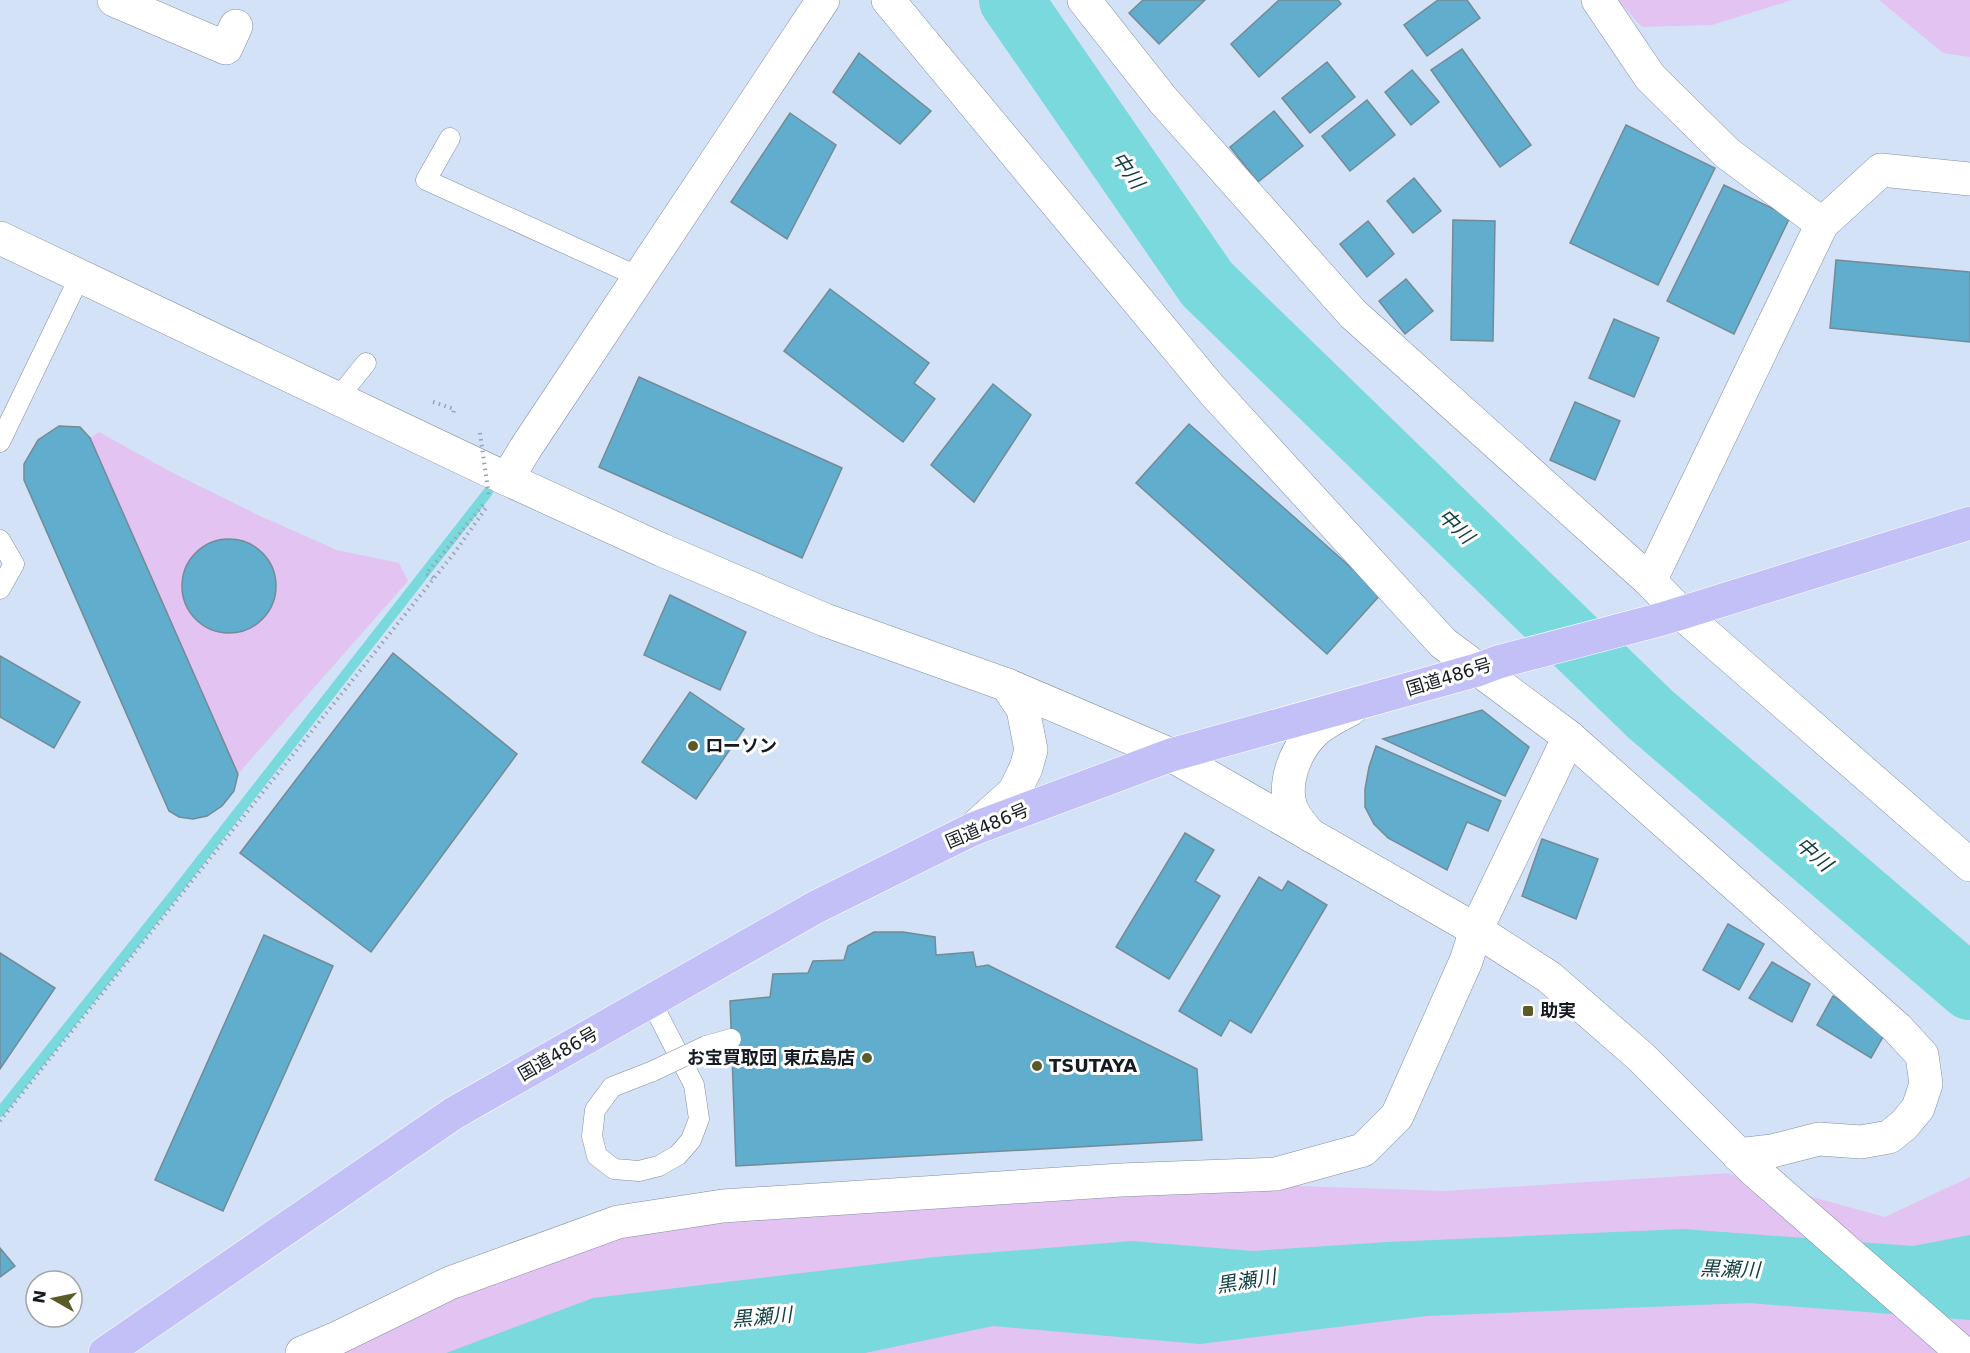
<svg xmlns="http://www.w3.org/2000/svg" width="1970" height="1353" font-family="'DejaVu Sans','Noto Sans JP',sans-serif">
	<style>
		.green { fill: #e3c3f1 }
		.water { fill: #79d9dd }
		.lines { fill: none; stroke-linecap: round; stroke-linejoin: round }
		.stream { stroke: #79d9dd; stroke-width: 10 }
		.river { stroke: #79d9dd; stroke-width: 64 }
		.building { fill: #60adce; stroke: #738b96; stroke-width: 1.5 }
		.lane-casing { stroke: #818ea1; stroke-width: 21 }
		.street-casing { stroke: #818ea1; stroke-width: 34 }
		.secondary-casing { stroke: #818ea1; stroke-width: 34 }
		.highway-casing { stroke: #fff; stroke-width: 34 }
		.path { stroke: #97a2b2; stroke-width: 4; stroke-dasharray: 1.5 4.5; stroke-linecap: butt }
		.lane { stroke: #fff; stroke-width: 20 }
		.street { stroke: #fff; stroke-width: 33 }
		.secondary { stroke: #fff; stroke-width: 33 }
		.highway { stroke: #c3c0f8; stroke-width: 33 }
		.lane-bridge-casing { stroke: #818ea1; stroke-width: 21; stroke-linecap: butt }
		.path-bridge { stroke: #97a2b2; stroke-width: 4; stroke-dasharray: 1.5 4.5; stroke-linecap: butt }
		.lane-bridge { stroke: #fff; stroke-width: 20 }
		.poi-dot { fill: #595b29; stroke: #fff; stroke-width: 2 }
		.labels { text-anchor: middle; stroke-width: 6; stroke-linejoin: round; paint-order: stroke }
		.street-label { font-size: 18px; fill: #161b22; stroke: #fff }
		.poi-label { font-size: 18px; font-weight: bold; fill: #161b22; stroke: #fff; text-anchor: start }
		.water-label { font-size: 20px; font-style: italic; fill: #134042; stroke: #fff }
	</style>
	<rect width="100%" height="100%" fill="#d4e2f7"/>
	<!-- green -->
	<g class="green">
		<polygon points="1618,0 1792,0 1712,25 1642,27"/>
		<polygon points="1879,0 1970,0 1970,57 1943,53"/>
		<polygon points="99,432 173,473 258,515 337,550 399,563 408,581 238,774 90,438"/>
		<polygon points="1732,1173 1729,1174 1885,1217 1970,1177 1970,1353 313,1353 618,1222 1121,1180 1445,1191"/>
	</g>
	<!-- water -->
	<polygon class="water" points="1683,1229 1913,1246 1970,1235 1970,1320 1749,1303 1427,1316 1200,1344 993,1326 865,1353 446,1353 593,1298 935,1257 1132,1241 1253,1251 1388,1242"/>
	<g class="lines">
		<!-- stream -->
		<polyline class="stream" points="0,1112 178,889 488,492"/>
		<!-- river -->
		<polyline class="river" points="1011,0 1207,284 1650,714 1970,988"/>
	</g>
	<!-- building -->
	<g class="building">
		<polygon points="1143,0 1205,0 1159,44 1129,13"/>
		<polygon points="1279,0 1338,0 1341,4 1259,77 1231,44"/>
		<polygon points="1438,0 1467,0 1480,18 1427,56 1404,25"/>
		<polygon points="1462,49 1531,145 1500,167 1431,70"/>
		<polygon points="859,53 931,111 900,144 833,92"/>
		<polygon points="1327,62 1355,97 1310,133 1282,98"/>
		<polygon points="1412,70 1439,102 1411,125 1385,92"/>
		<polygon points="1367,100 1395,135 1350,171 1322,136"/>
		<polygon points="1274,111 1303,146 1258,182 1230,147"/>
		<polygon points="790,113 836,145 787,239 731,202"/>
		<polygon points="1626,125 1715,168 1658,285 1570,243"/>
		<polygon points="1414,178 1441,211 1413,233 1387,201"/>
		<polygon points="1724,185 1790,217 1734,334 1667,301"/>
		<polygon points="1453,220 1495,221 1493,341 1451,340"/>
		<polygon points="1368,221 1394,254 1367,277 1340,244"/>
		<polygon points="1836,260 1970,272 1970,342 1830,328"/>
		<polygon points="1406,279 1433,311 1405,334 1379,301"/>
		<polygon points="830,289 929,363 914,383 935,399 903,442 784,351"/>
		<polygon points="1614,319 1659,338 1634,397 1589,378"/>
		<polygon points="639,377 842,468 802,558 599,467"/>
		<polygon points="993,384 1031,415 974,502 931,465"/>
		<polygon points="1575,402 1620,421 1595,480 1550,460"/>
		<polygon points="1189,424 1381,594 1327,654 1136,483"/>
		<polygon points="59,426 80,427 90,438 238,774 234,791 222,806 207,816 193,819 179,817 169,811 24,480 24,464 38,440"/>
		<circle cx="229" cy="586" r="47"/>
		<polygon points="670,595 746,632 720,690 644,655"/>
		<polygon points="393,653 517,754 371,952 240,853"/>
		<polygon points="0,656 80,702 54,748 0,717"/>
		<polygon points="690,692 744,729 696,799 642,762"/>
		<polygon points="1482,710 1529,747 1505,796 1383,739"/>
		<polygon points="1376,746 1501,801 1488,831 1467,822 1447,870 1388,838 1374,824 1365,807 1365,789 1369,767"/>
		<polygon points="1185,833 1214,850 1195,881 1220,896 1169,979 1116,947"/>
		<polygon points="1542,839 1598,859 1576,919 1522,896"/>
		<polygon points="1259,877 1282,891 1288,881 1327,905 1251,1033 1230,1020 1221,1036 1179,1011"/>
		<polygon points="1728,924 1764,944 1739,990 1703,970"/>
		<polygon points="874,932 903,932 935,937 936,955 973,952 976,967 988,965 1197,1069 1202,1140 736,1166 730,1001 770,997 773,974 808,973 813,961 844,960 848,946"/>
		<polygon points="264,935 333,966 223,1211 155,1180"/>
		<polygon points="0,953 55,988 0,1069"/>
		<polygon points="1772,962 1810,984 1792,1022 1749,998"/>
		<polygon points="1833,996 1888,1028 1871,1058 1817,1025"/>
		<polygon points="0,1248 15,1266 0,1277"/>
	</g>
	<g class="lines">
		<!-- lane casing -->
		<g class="lane-casing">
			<g id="lane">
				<polyline points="450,138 426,180 639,277"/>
				<polyline points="338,398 366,363"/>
				<polyline points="0,442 80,276"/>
				<polyline points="0,540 14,564 0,589"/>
				<polyline points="651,1001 694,1085 699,1119 691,1140 678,1155 659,1166 639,1171 614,1169 597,1156 592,1136 595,1110 612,1087 653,1071"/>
				<polyline points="706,1046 731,1039"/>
			</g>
		</g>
		<!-- street casing -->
		<g class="street-casing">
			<g id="street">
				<polyline points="114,0 226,48 236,26"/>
				<polyline points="888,0 1212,390 1443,643 1569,737 1897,1028 1922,1055 1926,1084 1918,1108 1904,1125 1889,1137 1861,1142 1819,1139 1772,1151 1738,1155"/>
				<polyline points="1084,0 1163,100 1353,314 1650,581 1680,612 1970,865"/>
				<polyline points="1598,0 1650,77 1727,153 1822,224"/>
				<polyline points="1650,581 1822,224 1881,170 1970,179"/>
				<polyline points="302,1353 335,1339 450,1283 618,1222 723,1206 1121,1180 1276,1174 1363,1150 1397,1116 1466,961 1476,930 1569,737"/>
			</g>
		</g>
		<!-- secondary casing -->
		<g class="secondary-casing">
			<g id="secondary">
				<polyline points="0,238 507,479 662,550 825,620 1007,685 1171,755 1476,930 1549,977 1641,1057 1755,1171 1963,1353"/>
				<polyline points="507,479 525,449 823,0"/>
				<polyline points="973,829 1014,792 1026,768 1031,750 1023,709 1007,685"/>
				<path d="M 1310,835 C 1304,828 1297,820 1293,812 C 1281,787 1294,753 1312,734 C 1322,723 1338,716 1351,709"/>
			</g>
		</g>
		<!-- highway casing -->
		<g class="highway-casing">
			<polyline id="highway" points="105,1353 454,1113 816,907 973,829 1171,755 1477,670 1498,662 1662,619 1970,523"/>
		</g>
		<!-- path -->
		<g class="path">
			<polyline points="433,402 454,409 453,415"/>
			<polyline points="433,578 426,574 483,505"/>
			<polyline points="0,1121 455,552 486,508"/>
		</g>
		<!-- lane -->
		<use href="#lane" class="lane"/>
		<!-- street -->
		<use href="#street" class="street"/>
		<!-- secondary -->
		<use href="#secondary" class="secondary"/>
		<!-- highway -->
		<use href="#highway" class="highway"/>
		<!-- lane-bridge casing -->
		<g class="lane-bridge-casing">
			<polyline id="lane-bridge" points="653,1071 706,1046"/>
		</g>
		<!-- path-bridge -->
		<polyline class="path-bridge" points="480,433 489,497"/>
		<!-- lane-bridge -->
		<use href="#lane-bridge" class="lane-bridge"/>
	</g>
	<!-- markers -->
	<g class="poi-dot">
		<circle cx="693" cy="746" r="6"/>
		<rect x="1522" y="1005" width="12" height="12" rx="3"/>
		<circle cx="867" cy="1058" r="6"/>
		<circle cx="1037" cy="1066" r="6"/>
	</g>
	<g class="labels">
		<!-- street labels -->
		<g class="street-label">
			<text transform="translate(1449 677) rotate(-17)" y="6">国道486号</text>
			<text transform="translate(987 826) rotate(-23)" y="6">国道486号</text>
			<text transform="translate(558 1054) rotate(-30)" y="6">国道486号</text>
		</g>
		<!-- poi labels -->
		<g class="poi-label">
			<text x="705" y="752">ローソン</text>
			<text x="1540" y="1017">助実</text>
			<text x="855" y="1064" text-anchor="end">お宝買取団 東広島店</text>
			<text x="1049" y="1072">TSUTAYA</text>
		</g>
		<!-- water labels -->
		<g class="water-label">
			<text transform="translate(1128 170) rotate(55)" y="7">中川</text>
			<text transform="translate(1456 526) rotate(44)" y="7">中川</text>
			<text transform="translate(1814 854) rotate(41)" y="7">中川</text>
			<text transform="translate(1730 1269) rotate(2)" y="7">黒瀬川</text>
			<text transform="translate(1246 1281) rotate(-9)" y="7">黒瀬川</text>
			<text transform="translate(762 1317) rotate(-5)" y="7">黒瀬川</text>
		</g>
	</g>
	<!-- north arrow -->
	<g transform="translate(54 1299) rotate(279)"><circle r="28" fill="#ffffff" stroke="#a2a4a7" stroke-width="1.5"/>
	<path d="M0-4.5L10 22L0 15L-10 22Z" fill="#595b29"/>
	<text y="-9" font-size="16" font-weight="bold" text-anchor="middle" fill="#161b22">N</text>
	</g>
</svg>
